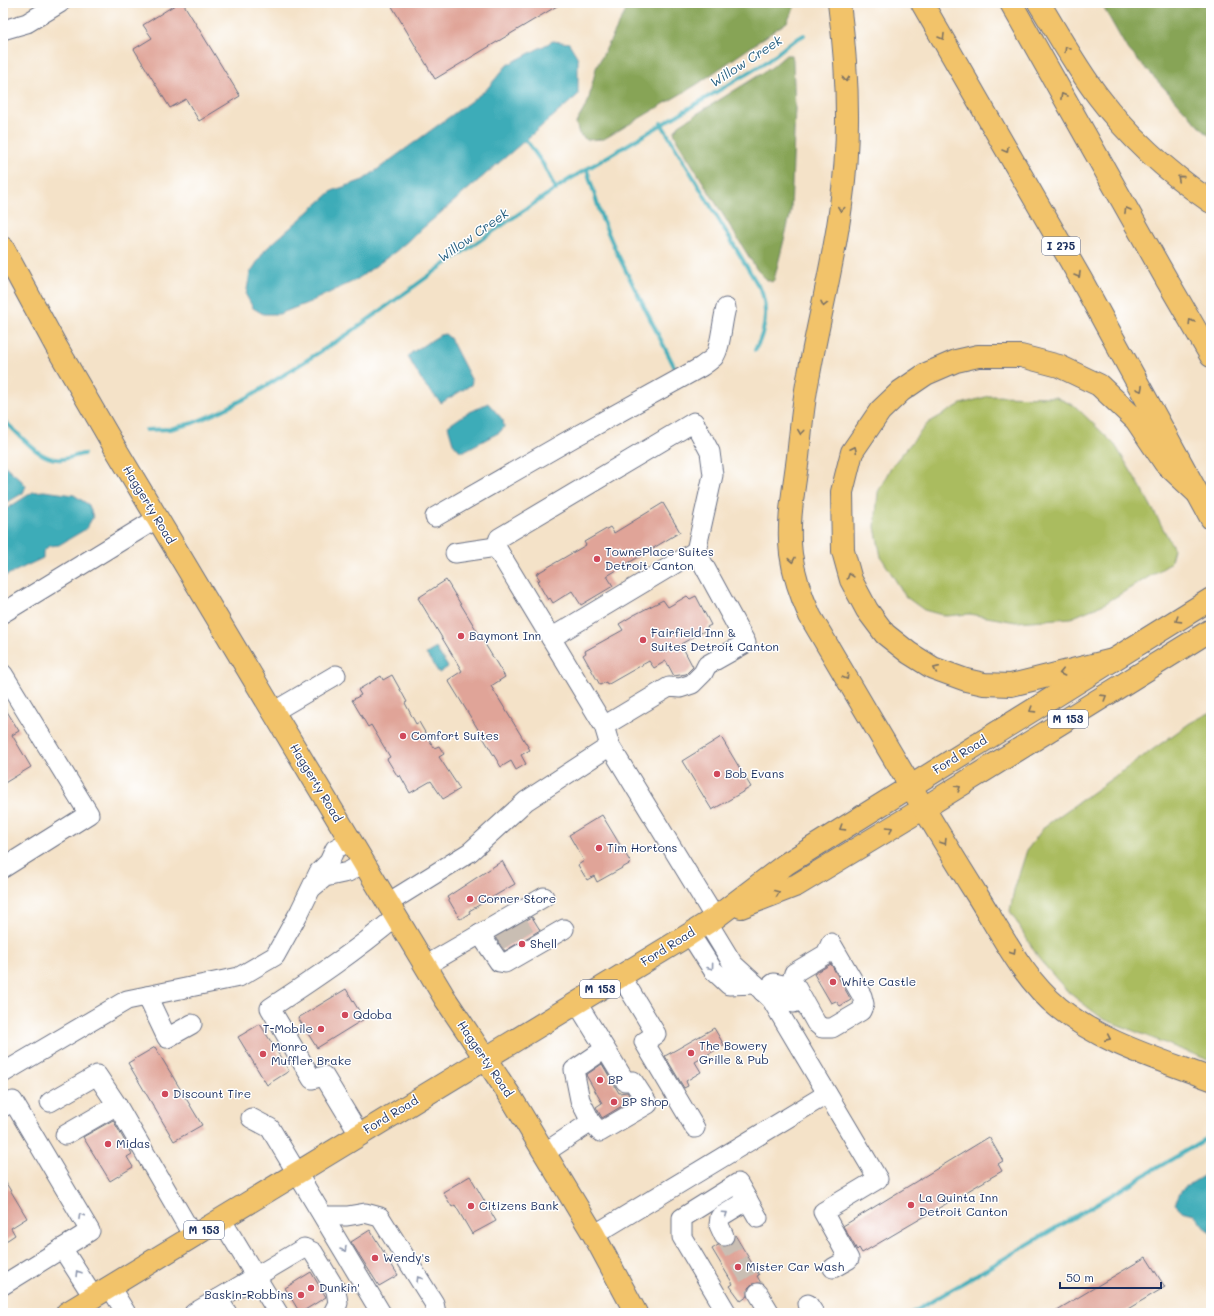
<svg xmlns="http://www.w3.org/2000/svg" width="1214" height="1316" font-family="Mali,sans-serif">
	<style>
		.green { fill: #aabc5f; stroke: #62765e }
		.forest { fill: #87a456; stroke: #516a5a }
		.water { fill: #3cacb8; stroke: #2c6e8b }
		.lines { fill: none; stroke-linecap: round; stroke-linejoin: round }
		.stream { stroke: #3cacb8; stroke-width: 4 }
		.building { fill: #e0a498 }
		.minor-tunnel { stroke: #c9beb3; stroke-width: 19; stroke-dasharray: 19 10; stroke-linecap: butt }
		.minor-casing { stroke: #676e83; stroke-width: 21 }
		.major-casing { stroke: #676e83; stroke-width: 24 }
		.highway-casing { stroke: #676e83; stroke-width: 24 }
		.minor { stroke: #fff; stroke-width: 19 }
		.major { stroke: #f2c36a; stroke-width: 22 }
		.highway { stroke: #f2c36a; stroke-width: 22 }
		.oneway { stroke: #7c7263 }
		.oneway2 { stroke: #8d97ae }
		.poi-dot { fill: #d1495b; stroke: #fff; stroke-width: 1.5 }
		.labels { text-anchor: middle; stroke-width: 3; stroke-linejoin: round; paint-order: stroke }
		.shield { fill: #fff; stroke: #5f6d8e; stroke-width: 1 }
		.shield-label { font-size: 11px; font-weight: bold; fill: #1b2f5e }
		.street-label { font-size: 12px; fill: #1b2f5e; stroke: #fff }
		.poi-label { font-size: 12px; fill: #1b2f5e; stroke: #fff; text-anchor: start }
		.water-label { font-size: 13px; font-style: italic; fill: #286182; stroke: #fff }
	</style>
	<rect width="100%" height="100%" fill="#fff"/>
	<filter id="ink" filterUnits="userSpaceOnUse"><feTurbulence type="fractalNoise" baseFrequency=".025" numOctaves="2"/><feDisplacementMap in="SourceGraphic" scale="8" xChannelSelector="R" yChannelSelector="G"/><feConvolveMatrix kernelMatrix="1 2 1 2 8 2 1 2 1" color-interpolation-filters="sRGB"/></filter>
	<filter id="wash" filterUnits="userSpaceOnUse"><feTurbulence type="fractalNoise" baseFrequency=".012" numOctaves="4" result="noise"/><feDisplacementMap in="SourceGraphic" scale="16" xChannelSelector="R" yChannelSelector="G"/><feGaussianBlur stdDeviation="0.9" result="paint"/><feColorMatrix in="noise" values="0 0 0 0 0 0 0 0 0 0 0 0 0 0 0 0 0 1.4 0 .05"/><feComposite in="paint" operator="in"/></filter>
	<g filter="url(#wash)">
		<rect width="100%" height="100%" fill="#f4e2c8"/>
		<!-- green -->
		<g class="green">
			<polygon points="989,396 1056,397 1075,406 1115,445 1143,491 1174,549 1170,564 1104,604 1071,618 1016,622 969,614 946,616 924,610 906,597 881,557 875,527 878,492 891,467 928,423 961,404"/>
			<polygon points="1211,712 1211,1061 1103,1019 1068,992 1039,959 1010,911 1014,890 1027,850 1045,826 1190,723"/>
		</g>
		<!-- forest -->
		<g class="forest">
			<polygon points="630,3 792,3 794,8 787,22 696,85 604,139 587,140 579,134 576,123 588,102 596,68"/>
			<polygon points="1101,3 1211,3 1211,137 1203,130 1126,47"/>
			<polygon points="786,55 792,55 793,60 795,108 791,212 774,280 772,282 767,280 757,270 677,140 674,132 679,125 772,67"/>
		</g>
		<!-- water -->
		<g class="water">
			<polygon points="553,41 569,43 578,58 578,95 395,252 356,280 310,302 279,314 263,314 253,308 246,295 250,273 265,250 332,191 363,180 486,90 507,65"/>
			<polygon points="445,334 450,338 472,381 471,385 441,403 424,384 408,357 411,353 440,335"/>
			<polygon points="488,403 503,420 504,427 500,432 464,451 460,451 453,443 448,426 464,415"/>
			<polygon points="3,464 21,480 26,486 23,493 3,505"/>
			<polygon points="44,491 74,495 89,505 93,517 86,529 59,545 49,546 43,552 43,558 3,577 3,511 33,492"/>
			<polygon points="436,648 448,667 439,673 426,654"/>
			<polygon points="1211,1171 1211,1233 1194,1214 1182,1211 1175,1204 1182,1189"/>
		</g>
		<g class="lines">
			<!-- stream -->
			<g class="stream">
				<path d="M 661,123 L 762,292 C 768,313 766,331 755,350"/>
				<polyline points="526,140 543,164 556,190"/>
				<polyline points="587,170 602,219 616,251 676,370"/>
				<path d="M 3,420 C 20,433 38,462 62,459 C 70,458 77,455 84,454"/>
				<polyline points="146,430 170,429 193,423 221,411 252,395 348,334 448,262 570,179 765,63 790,43 804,35"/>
				<polyline points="912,1313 1211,1136"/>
			</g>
		</g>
		<g id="blocks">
			<!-- building -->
			<g class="building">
				<polygon points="178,3 183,3 240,96 199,121 186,99 170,108 134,49 152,38 143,25"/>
				<polygon points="390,3 562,3 435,79"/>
				<polygon points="663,503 680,532 607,576 613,586 581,605 572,591 553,603 550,598 548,600 537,581 540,580 536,574 586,545 584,542 610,527 614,533"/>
				<polygon points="446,580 505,677 491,686 530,750 521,755 526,764 516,770 511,761 501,767 448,680 462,671 418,598"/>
				<polygon points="687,596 690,599 696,596 711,625 707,627 708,629 681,644 693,667 686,674 674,676 666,661 654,668 649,661 607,685 606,682 600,685 583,655 586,653 585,651 623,630 619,624 634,615 663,600 668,607"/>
				<polygon points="392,675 407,702 405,703 416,724 419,722 434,748 439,746 444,754 439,757 460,789 443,799 431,781 410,793 400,775 398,777 387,759 390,757 371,725 368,727 352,700 361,695 358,690 381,676 383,680"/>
				<polygon points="3,705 19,731 12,735 31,767 3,784"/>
				<polygon points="721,737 751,787 712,810 682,761"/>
				<polygon points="602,815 631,863 597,882 594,876 587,880 578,865 584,861 569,835"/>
				<polygon points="502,861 515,884 469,911 470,913 460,919 447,897"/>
				<polygon points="532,917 540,930 505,951 496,938"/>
				<polygon points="831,964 851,1000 840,1006 836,1001 831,1003 814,974"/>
				<polygon points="346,989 364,1019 317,1048 298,1018"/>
				<polygon points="260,1024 289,1071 267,1085 238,1037"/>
				<polygon points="714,1028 724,1045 695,1062 701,1072 686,1081 688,1086 684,1088 665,1056"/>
				<polygon points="155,1047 202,1125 174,1141 128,1063"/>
				<polygon points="602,1064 619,1093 627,1092 632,1100 602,1118 596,1107 602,1103 586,1075"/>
				<polygon points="113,1120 132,1154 127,1157 133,1167 110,1181 83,1137"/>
				<polygon points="989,1137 1003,1161 998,1164 1002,1171 862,1253 859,1248 857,1250 843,1226"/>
				<polygon points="470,1176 496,1221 472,1234 455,1205 452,1207 443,1192"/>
				<polygon points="3,1178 27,1218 11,1228 15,1235 3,1243"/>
				<polygon points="370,1230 398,1275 379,1286 351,1242"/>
				<polygon points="735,1235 759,1275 757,1276 761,1283 752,1284 748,1288 748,1296 741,1301 730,1286 733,1284 712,1249 718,1245 723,1247 729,1246 733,1242"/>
				<polygon points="1146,1257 1165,1287 1121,1313 1052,1313"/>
				<polygon points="311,1272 326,1297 300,1313 285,1288"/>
			</g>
		</g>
	</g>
	<g filter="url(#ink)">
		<use href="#blocks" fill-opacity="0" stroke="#676e83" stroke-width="1"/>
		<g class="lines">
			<!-- minor-tunnel -->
			<g class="minor-tunnel">
				<polyline points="515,919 528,939"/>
				<polyline points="501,928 514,948"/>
				<polyline points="724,1236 758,1293"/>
			</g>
			<!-- minor casing -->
			<g class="minor-casing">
				<g id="minor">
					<polyline points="3,30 27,23 60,3"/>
					<path d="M 435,517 L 571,439 L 701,367 C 705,364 710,361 714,357 C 721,348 722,321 726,308"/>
					<polyline points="455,553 496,547"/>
					<polyline points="3,613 158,518"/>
					<polyline points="551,638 696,551"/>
					<polyline points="3,674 89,814 3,868"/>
					<polyline points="273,712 336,675"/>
					<polyline points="604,726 669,687 680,688 692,684 703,673 707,665 746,643 696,551 713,475 710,452 694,422 499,538 496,547 604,726 610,746"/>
					<polyline points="313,887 325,877 348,872 363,863"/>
					<polyline points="388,903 470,852 526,801 610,746 715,918"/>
					<polyline points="480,934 499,962 505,963 564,929"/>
					<polyline points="690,934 713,970 729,985 755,984 733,964 708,923"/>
					<polygon points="831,943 862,996 864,1004 861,1011 832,1028 822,1028 816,1023 792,980 794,973 826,954"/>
					<polyline points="425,966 544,897"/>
					<polyline points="621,976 656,1034 644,1042 695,1128"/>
					<polyline points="755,984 771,999 878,1179 823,1212 849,1259 833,1268"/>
					<polyline points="763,992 774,983 783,985 794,1003"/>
					<polyline points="147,996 167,1038 192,1024"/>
					<polyline points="577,1003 625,1081 633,1081 648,1104 600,1132 591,1122"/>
					<polyline points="3,1073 127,1000 239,977 275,956 300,911 319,872 329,862 335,849 350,841"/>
					<polyline points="50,1102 97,1075 117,1105 193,1236"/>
					<polyline points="3,1107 13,1101 90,1231 3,1285"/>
					<polyline points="251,1118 270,1128 381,1313"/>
					<path d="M 359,1134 L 324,1076 L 312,1079 L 270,1008 C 314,979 356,951 396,917"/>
					<polyline points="65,1135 117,1105"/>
					<polyline points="544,1153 591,1122 580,1100 574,1070 605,1049"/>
					<polyline points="324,1216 347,1216 365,1213 380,1217 434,1303 436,1313"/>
					<polyline points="221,1219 278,1313"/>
					<polyline points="594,1235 827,1094"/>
					<polyline points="724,1236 719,1225 720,1217 748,1200"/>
					<polyline points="62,1248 94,1298"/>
					<polyline points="110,1287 126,1313"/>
					<polyline points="758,1293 770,1313"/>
					<polyline points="218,1299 304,1248 313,1252 336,1290 338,1303 333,1313"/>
					<polyline points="808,1304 814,1313"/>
					<polyline points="194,1313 218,1299 227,1313"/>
					<polyline points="727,1313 682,1237 682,1218 738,1183 758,1218"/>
				</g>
			</g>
			<!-- major casing -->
			<g class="major-casing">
				<g id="major">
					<polyline points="3,248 56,346 114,446 446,1000 509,1094 594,1235 636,1313"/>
					<polyline points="741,907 797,885 924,808 1211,630"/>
					<polyline points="67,1313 690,934 715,918 786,864 1211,599"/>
				</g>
			</g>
			<!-- highway casing -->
			<g class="highway-casing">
				<g id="highway">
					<path d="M 839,3 C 848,71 851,137 841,205 C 834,262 819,317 809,374 C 803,401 801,430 798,457 C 794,489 787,522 791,554 C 794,576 801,596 810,616 C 865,709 919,803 977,895 C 1001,933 1023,979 1059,1008 C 1102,1043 1159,1059 1211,1079"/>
					<polyline points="922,3 1082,281 1211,518"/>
					<polyline points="1011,3 1168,282 1211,356"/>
					<path d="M 1039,3 C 1058,34 1076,67 1098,96 C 1128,136 1169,173 1211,202"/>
					<polyline points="1113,660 1011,685 984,684 966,680 933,668 909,653 885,634 867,610 851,580 843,551 842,492 852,452 880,411 901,391 926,374 956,361 978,356 1021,356 1059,366 1099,385 1136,420 1165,463 1195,491"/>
				</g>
			</g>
			<!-- minor -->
			<use href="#minor" class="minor"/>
			<!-- major -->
			<use href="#major" class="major"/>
			<!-- highway -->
			<use href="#highway" class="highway"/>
		</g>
		<!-- one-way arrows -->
		<defs><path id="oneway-chevron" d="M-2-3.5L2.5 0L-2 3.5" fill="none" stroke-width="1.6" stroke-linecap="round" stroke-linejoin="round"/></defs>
		<g class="oneway">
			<use href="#oneway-chevron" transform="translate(942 37) rotate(60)"/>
			<use href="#oneway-chevron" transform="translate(1067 49) rotate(-121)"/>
			<use href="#oneway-chevron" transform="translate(846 79) rotate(86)"/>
			<use href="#oneway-chevron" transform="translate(1063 96) rotate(-119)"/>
			<use href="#oneway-chevron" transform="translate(1006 150) rotate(60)"/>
			<use href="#oneway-chevron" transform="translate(1180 178) rotate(-139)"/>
			<use href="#oneway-chevron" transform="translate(841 209) rotate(98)"/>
			<use href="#oneway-chevron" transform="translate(1127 210) rotate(-119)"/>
			<use href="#oneway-chevron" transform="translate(1078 275) rotate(60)"/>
			<use href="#oneway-chevron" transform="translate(824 304) rotate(102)"/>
			<use href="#oneway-chevron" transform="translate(1191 322) rotate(-121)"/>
			<use href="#oneway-chevron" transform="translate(1140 389) rotate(62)"/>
			<use href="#oneway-chevron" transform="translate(801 432) rotate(97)"/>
			<use href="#oneway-chevron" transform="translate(854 449) rotate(-64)"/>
			<use href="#oneway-chevron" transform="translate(792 560) rotate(80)"/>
			<use href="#oneway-chevron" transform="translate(850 576) rotate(-108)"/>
			<use href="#oneway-chevron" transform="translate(1178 620) rotate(148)"/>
			<use href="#oneway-chevron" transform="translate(936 669) rotate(-156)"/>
			<use href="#oneway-chevron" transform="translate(1062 673) rotate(167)"/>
			<use href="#oneway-chevron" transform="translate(846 677) rotate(59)"/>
			<use href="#oneway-chevron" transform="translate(1104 697) rotate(-32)"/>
			<use href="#oneway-chevron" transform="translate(1032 710) rotate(148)"/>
			<use href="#oneway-chevron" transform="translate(958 788) rotate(-32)"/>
			<use href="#oneway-chevron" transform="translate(842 828) rotate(148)"/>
			<use href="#oneway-chevron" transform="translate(890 829) rotate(-31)"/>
			<use href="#oneway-chevron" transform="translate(944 842) rotate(58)"/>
			<use href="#oneway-chevron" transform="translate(777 893) rotate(-22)"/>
			<use href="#oneway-chevron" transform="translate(1013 952) rotate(58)"/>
			<use href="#oneway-chevron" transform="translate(1108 1038) rotate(24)"/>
		</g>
		<g class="oneway2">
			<use href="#oneway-chevron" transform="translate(711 967) rotate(54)"/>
			<use href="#oneway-chevron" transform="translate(725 1214) rotate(-34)"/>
			<use href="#oneway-chevron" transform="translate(81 1216) rotate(-120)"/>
			<use href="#oneway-chevron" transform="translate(344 1249) rotate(59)"/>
			<use href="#oneway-chevron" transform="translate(78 1273) rotate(-122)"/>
			<use href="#oneway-chevron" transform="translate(419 1279) rotate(-122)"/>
		</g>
	</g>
	<!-- markers -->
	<g class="poi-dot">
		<circle cx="597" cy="559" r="4"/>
		<circle cx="461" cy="636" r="4"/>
		<circle cx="643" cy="640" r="4"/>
		<circle cx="403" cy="736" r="4"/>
		<circle cx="717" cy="774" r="4"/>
		<circle cx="599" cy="848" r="4"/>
		<circle cx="470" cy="899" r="4"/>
		<circle cx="522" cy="944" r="4"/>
		<circle cx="833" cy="982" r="4"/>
		<circle cx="345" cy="1015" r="4"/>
		<circle cx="321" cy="1029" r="4"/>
		<circle cx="691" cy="1053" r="4"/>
		<circle cx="263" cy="1054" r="4"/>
		<circle cx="600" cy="1080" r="4"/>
		<circle cx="165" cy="1094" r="4"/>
		<circle cx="614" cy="1102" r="4"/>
		<circle cx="108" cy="1144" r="4"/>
		<circle cx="911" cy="1205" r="4"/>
		<circle cx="471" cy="1206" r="4"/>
		<circle cx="375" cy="1258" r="4"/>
		<circle cx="738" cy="1267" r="4"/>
		<circle cx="311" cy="1288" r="4"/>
		<circle cx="301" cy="1295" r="4"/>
	</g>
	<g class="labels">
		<!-- shield labels -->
		<g class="shield">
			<rect x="1042" y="237" width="38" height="18" rx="3"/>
			<rect x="1048" y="710" width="40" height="18" rx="3"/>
			<rect x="580" y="980" width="40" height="18" rx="3"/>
			<rect x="184" y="1221" width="40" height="18" rx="3"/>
		</g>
		<g class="shield-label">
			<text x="1061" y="250">I 275</text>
			<text x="1068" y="723">M 153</text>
			<text x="600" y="993">M 153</text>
			<text x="204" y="1234">M 153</text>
		</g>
		<!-- street labels -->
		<g class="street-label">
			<text transform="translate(149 505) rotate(59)" y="4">Haggerty Road</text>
			<text transform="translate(960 755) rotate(-32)" y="4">Ford Road</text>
			<text transform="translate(316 783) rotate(59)" y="4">Haggerty Road</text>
			<text transform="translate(668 947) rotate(-32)" y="4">Ford Road</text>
			<text transform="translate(485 1059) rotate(56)" y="4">Haggerty Road</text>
			<text transform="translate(391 1115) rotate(-31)" y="4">Ford Road</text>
		</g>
		<!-- poi labels -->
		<g class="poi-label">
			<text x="605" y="556">TownePlace Suites<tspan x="605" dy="14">Detroit Canton</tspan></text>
			<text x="651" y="637">Fairfield Inn &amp;<tspan x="651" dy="14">Suites Detroit Canton</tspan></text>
			<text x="469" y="640">Baymont Inn</text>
			<text x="411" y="740">Comfort Suites</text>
			<text x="725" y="778">Bob Evans</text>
			<text x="607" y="852">Tim Hortons</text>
			<text x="478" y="903">Corner Store</text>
			<text x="530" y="948">Shell</text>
			<text x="841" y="986">White Castle</text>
			<text x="353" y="1019">Qdoba</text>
			<text x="313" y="1033" text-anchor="end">T-Mobile</text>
			<text x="699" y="1050">The Bowery<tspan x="699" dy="14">Grille &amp; Pub</tspan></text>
			<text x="271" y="1051">Monro<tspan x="271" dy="14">Muffler Brake</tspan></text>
			<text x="608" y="1084">BP</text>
			<text x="173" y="1098">Discount Tire</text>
			<text x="622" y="1106">BP Shop</text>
			<text x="116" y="1148">Midas</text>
			<text x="919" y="1202">La Quinta Inn<tspan x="919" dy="14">Detroit Canton</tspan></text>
			<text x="479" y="1210">Citizens Bank</text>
			<text x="383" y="1262">Wendy's</text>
			<text x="746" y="1271">Mister Car Wash</text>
			<text x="319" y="1292">Dunkin'</text>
			<text x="293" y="1299" text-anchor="end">Baskin-Robbins</text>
		</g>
		<!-- water labels -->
		<g class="water-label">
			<text transform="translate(746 61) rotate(-33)" y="5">Willow Creek</text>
			<text transform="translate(473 235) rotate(-35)" y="5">Willow Creek</text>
		</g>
	</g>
	<!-- margin -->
	<rect width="1214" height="1316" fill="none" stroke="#fff" stroke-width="16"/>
	<!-- scale -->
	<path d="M1060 1282v6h101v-6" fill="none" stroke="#1b2f5e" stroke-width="2"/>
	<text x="1066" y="1282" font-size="12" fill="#1b2f5e" stroke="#ffffff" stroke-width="3" paint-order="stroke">50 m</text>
</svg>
